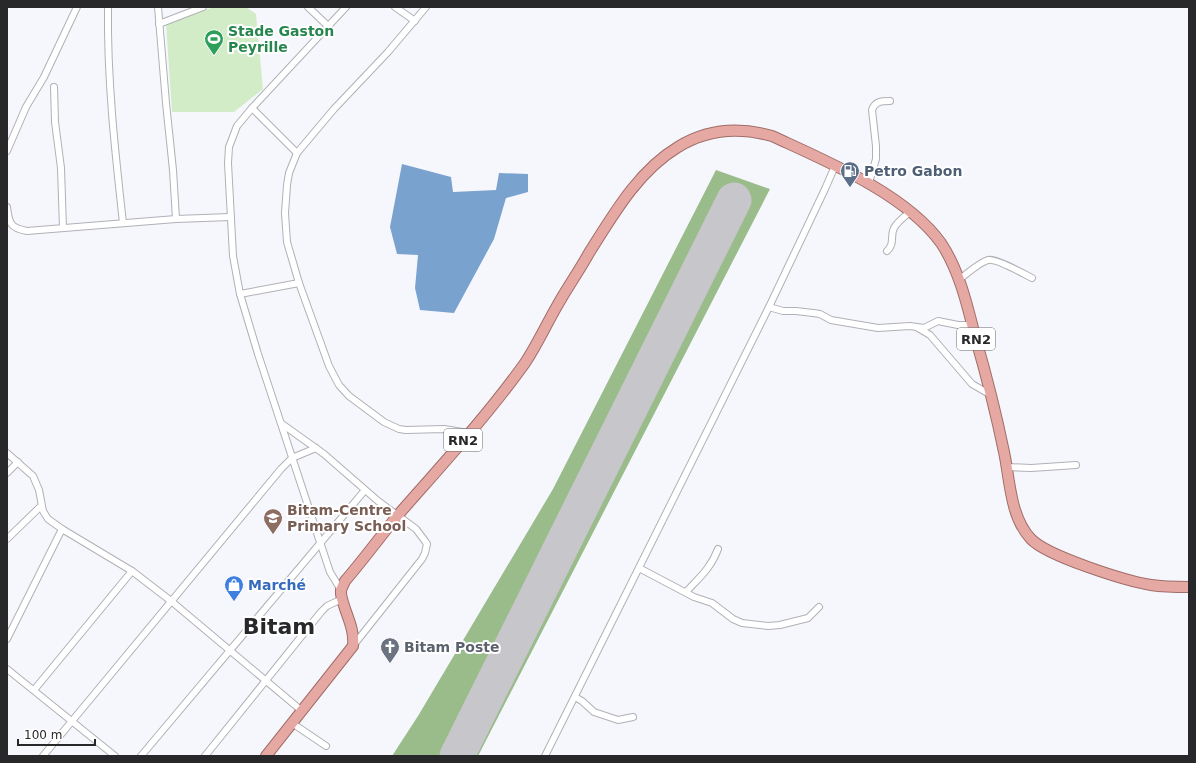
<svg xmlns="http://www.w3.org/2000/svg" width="1196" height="763" font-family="'DejaVu Sans',sans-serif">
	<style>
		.green { fill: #d2ecc8 }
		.forest { fill: #9abc8b }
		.water { fill: #7aa2ce }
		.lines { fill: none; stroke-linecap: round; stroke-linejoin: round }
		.runway { stroke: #c6c6cb; stroke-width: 35 }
		.minor-casing { stroke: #b0b1b6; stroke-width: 8 }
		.trunk-casing { stroke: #a06d68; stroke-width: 12 }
		.minor { stroke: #fff; stroke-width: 6 }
		.trunk { stroke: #e6a8a2; stroke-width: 10 }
		.labels { text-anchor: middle; stroke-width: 4; stroke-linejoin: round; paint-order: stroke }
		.shield { fill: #fff; stroke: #68686a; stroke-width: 1 }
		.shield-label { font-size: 13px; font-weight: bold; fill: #28282a }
		.leisure-label { font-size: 14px; font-weight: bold; fill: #27864d; stroke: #fff; text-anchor: start }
		.service-label { font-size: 14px; font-weight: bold; fill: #4e5e75; stroke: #fff; text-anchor: start }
		.education-label { font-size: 14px; font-weight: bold; fill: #785e54; stroke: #fff; text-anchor: start }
		.shop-label { font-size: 14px; font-weight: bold; fill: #366cbe; stroke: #fff; text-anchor: start }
		.worship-label { font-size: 14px; font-weight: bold; fill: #5b616d; stroke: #fff; text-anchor: start }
		.town-label { font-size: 22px; font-weight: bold; fill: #28282a; stroke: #fff }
	</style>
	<rect width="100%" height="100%" fill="#f6f7fd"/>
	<!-- green -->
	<polygon class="green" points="214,7 246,7 256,14 263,89 234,112 172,112 166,24"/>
	<!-- forest -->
	<polygon class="forest" points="716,170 770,189 478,756 392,756 418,716 553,489"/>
	<!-- water -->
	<polygon class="water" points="402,164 451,177 453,192 496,190 499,173 528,174 528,192 506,198 494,239 454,313 420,310 415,288 418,255 397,254 390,227"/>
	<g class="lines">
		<!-- runway -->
		<polyline class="runway" points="457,756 734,200"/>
		<!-- minor casing -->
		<g class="minor-casing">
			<g id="minor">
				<path d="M 108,7 C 107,79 115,151 123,223"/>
				<polyline points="158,7 166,103 173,170 176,219"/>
				<polyline points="308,7 328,26"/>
				<polyline points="395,7 415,21"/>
				<polyline points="426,7 388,52 334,109 297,153 289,173 287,185 285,213 287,242 299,283 329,366 339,385 349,396 384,422 399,429 406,430 444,429 468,433"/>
				<polyline points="159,24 203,7"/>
				<polyline points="54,87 55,122 61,168 63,228"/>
				<polyline points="252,108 297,153"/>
				<polyline points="7,151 26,107 44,77 77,7"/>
				<path d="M 869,183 L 876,159 L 876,146 L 872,110 C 875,101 882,101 890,101"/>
				<path d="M 7,207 C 9,223 10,228 27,231 L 176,219 L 230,217"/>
				<path d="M 887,251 C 895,244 890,236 894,228 C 897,222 905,216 910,212"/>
				<path d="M 959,280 C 966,274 979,263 988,260 C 996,258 1024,274 1032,278"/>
				<polyline points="240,294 299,283"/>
				<polyline points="769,307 783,311 796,311 813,313 820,314 831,320 878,328 910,326 924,328 938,321 958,325 972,325"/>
				<polyline points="918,328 930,335 972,384 991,395"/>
				<polyline points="282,424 324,454 378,501 416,529 425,541 427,544 425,553 422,559 353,646"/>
				<polyline points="7,453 33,476 39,490 43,511 48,519 62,529 132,571 171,601 302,711"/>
				<polyline points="1007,467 1031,468 1076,465"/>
				<polyline points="7,473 18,462"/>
				<polyline points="7,539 41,506"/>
				<polyline points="639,568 694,597 712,603 733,619 742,623 768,626 780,625 808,618 819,607"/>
				<polyline points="341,590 330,572 320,542 258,354 240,294 233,256 228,163 229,147 237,126 252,108 346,7"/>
				<path d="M 686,592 C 699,578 711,568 718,549"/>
				<polyline points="7,639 62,529"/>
				<polyline points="7,669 115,756"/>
				<polyline points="34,690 132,571"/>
				<polyline points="575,697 582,701 594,712 618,720 633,717"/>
				<polyline points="292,723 326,746"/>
				<polyline points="43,756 281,469 292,458 316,448"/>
				<polyline points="141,756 365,490"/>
				<polyline points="205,756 321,612 327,606 342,599"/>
				<polyline points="545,756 769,307 825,189 835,166"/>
			</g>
		</g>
		<!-- trunk casing -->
		<g class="trunk-casing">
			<path id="trunk" d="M 266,756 L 353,646 C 355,627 344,612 341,594 L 341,590 L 345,581 C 363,560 380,537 398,515 C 441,466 487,416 525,363 C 537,345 546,325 557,306 C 567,288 579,271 589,253 C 613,215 638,171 678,147 C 707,129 740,127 772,136 C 826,161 906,194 941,243 C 959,270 967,304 975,336 C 986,374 996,413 1004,452 C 1010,480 1010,517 1031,539 C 1047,556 1126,581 1151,585 C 1164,587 1177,587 1189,587"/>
		</g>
		<!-- minor -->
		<use href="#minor" class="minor"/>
		<!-- trunk -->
		<use href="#trunk" class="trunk"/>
	</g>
	<!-- icons -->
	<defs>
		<g id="stadium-pin" transform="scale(1)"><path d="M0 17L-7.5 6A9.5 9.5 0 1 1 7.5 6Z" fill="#2e9e5b" stroke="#fff"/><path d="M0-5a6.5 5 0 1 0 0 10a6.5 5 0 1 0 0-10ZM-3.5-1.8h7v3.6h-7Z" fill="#fff"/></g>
		<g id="fuel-pin" transform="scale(1)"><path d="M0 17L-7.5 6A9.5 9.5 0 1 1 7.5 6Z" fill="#5c6f8a" stroke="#fff"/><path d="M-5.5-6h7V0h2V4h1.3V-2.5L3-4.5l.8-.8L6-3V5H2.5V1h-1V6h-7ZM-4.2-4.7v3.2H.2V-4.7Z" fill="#fff"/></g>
		<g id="school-pin" transform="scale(1)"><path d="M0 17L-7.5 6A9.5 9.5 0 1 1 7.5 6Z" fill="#8d6e63" stroke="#fff"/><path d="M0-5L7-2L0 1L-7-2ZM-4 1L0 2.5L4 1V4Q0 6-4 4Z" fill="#fff"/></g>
		<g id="shop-pin" transform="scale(1)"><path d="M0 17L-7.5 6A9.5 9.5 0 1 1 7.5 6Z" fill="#3f7fe0" stroke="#fff"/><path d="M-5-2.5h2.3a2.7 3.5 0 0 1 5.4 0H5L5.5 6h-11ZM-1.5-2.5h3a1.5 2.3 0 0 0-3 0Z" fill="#fff"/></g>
		<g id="church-pin" transform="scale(1)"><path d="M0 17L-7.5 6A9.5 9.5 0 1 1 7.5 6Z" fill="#6b7280" stroke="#fff"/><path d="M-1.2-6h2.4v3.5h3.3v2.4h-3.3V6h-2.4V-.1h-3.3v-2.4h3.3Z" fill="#fff"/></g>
	</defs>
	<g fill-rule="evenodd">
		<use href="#stadium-pin" x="214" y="39"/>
		<use href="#fuel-pin" x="850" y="171"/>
		<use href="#school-pin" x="273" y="518"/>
		<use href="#shop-pin" x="234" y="585"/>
		<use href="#church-pin" x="390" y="647"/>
	</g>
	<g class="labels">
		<!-- shield labels -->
		<g class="shield">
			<rect x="957" y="328" width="38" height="22" rx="3"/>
			<rect x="444" y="429" width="38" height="22" rx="3"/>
		</g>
		<g class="shield-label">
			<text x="976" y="344">RN2</text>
			<text x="463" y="445">RN2</text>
		</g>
		<!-- leisure labels -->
		<g class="leisure-label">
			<text x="228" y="36">Stade Gaston<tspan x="228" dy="16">Peyrille</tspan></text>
		</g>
		<!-- service labels -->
		<g class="service-label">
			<text x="864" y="176">Petro Gabon</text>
		</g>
		<!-- education labels -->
		<g class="education-label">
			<text x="287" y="515">Bitam-Centre<tspan x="287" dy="16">Primary School</tspan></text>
		</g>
		<!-- shop labels -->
		<g class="shop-label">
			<text x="248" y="590">Marché</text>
		</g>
		<!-- worship labels -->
		<g class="worship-label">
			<text x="404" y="652">Bitam Poste</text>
		</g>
		<!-- town labels -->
		<g class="town-label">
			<text x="279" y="634">Bitam</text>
		</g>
	</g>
	<!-- border -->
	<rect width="1196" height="763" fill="none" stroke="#28282a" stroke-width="16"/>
	<!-- scale -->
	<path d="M18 739v6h77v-6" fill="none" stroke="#28282a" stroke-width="2"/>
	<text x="24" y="739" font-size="12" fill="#28282a" stroke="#ffffff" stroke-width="3" paint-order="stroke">100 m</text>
</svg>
